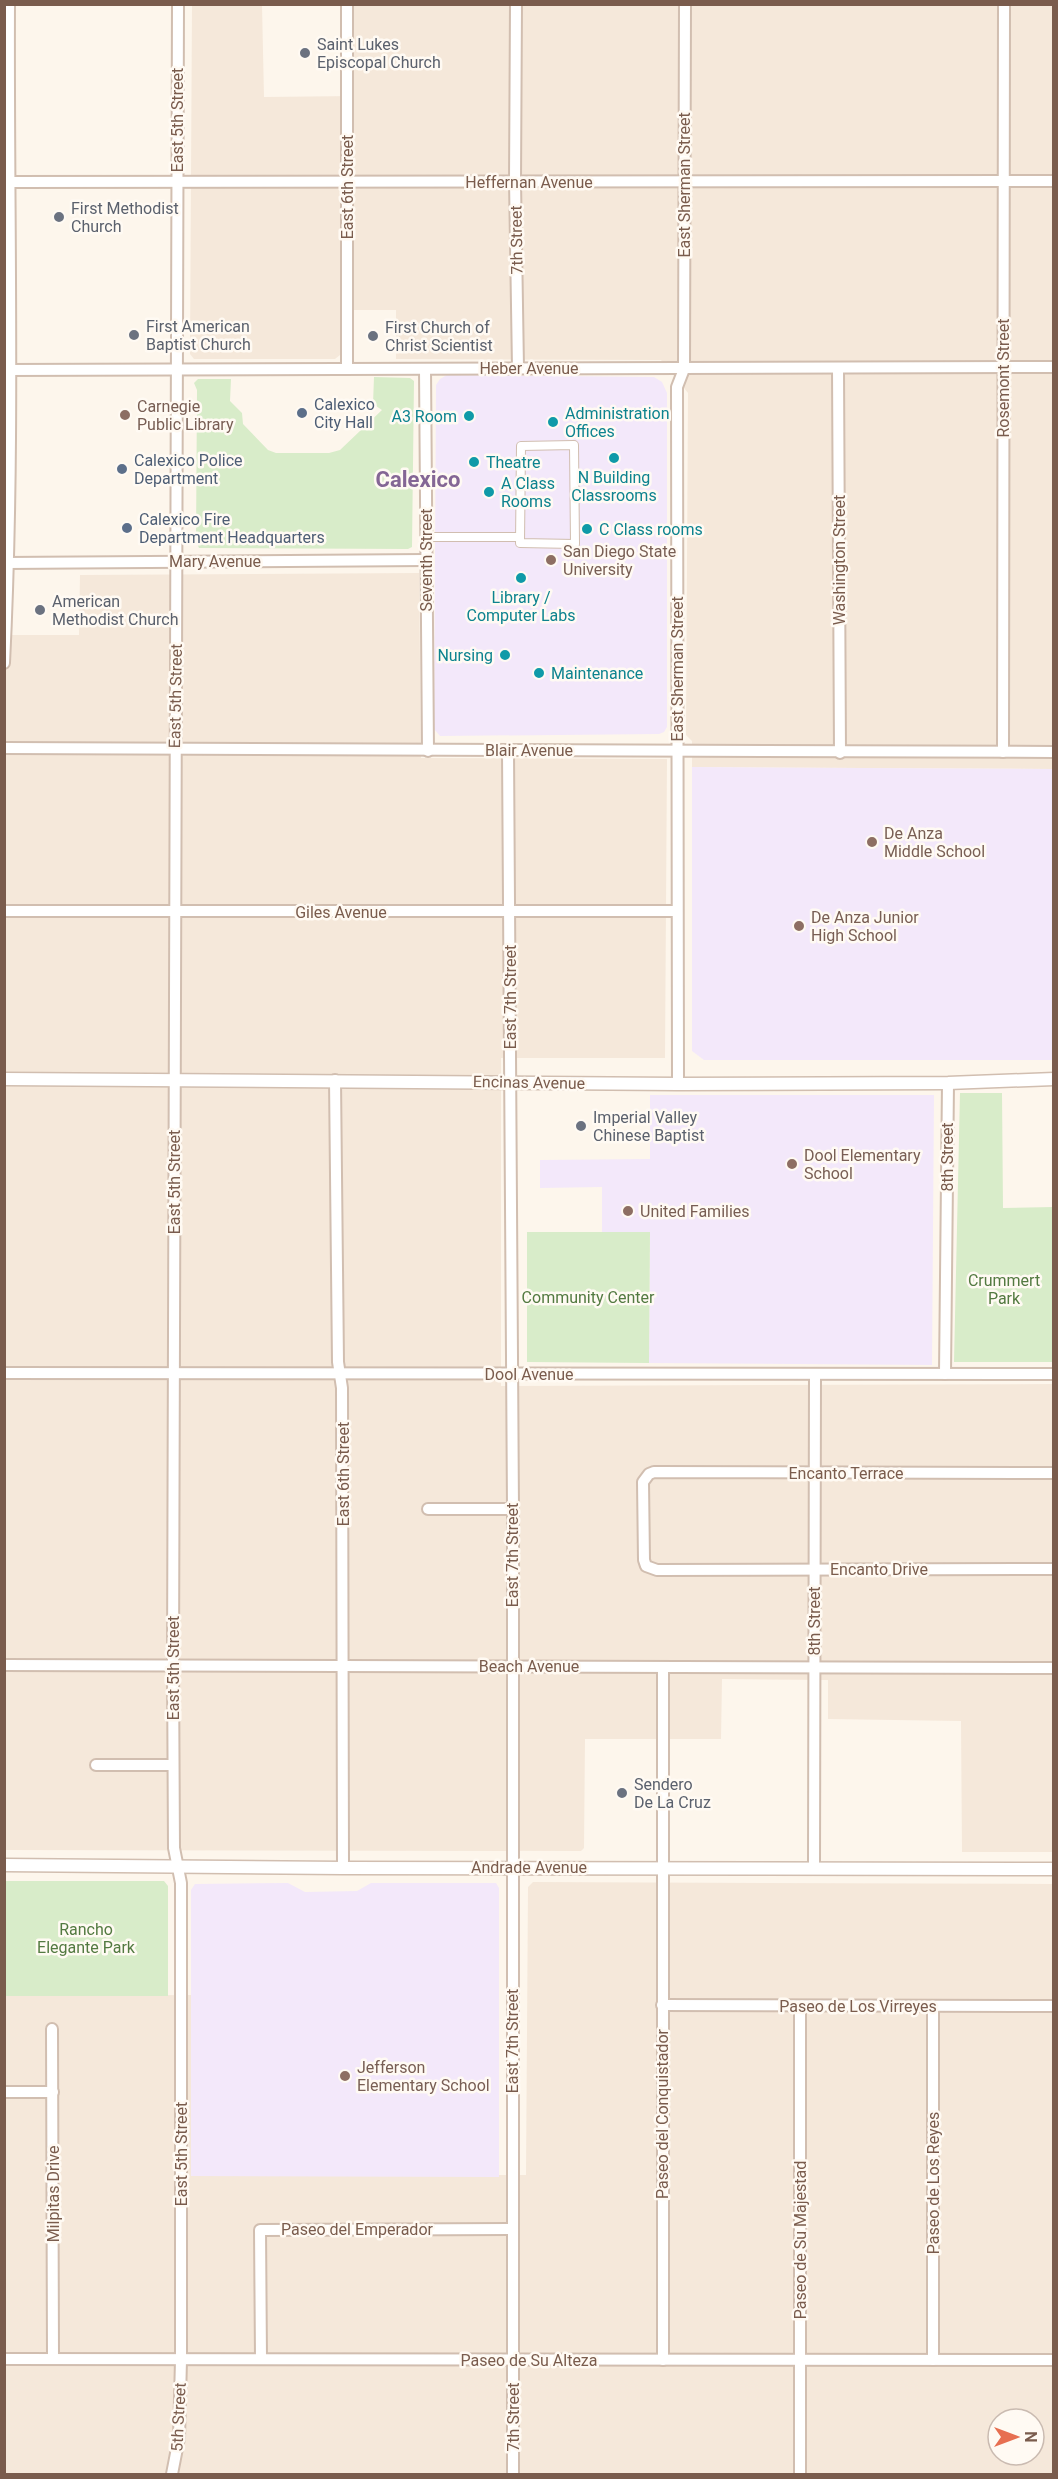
<svg xmlns="http://www.w3.org/2000/svg" width="1058" height="2479" font-family="Roboto,sans-serif">
	<style>
		.residential { fill: #f5e8da; fill-rule: evenodd }
		.education { fill: #f3e8fa }
		.green { fill: #d8ecc9 }
		.lines { fill: none; stroke-linecap: round; stroke-linejoin: round }
		.pedestrian-casing { stroke: #d1beb0; stroke-width: 10 }
		.minor-casing { stroke: #d1beb0; stroke-width: 14 }
		.tertiary-casing { stroke: #d1beb0; stroke-width: 15 }
		.pedestrian { stroke: #fff; stroke-width: 8 }
		.minor { stroke: #fff; stroke-width: 10 }
		.tertiary { stroke: #fff; stroke-width: 12 }
		.worship-dot { fill: #6b7280; stroke: #fffaf3; stroke-width: 2 }
		.service-dot { fill: #5c6f8a; stroke: #fffaf3; stroke-width: 2 }
		.education-dot { fill: #8d6e63; stroke: #fffaf3; stroke-width: 2 }
		.culture-dot { fill: #0f9aa8; stroke: #fffaf3; stroke-width: 2 }
		.labels { text-anchor: middle; stroke-width: 5; stroke-linejoin: round; paint-order: stroke }
		.worship-label { font-size: 16px; fill: #5b616d; stroke: #fffaf3; text-anchor: start }
		.street-label { font-size: 16px; fill: #7a5c4d; stroke: #fffaf3 }
		.service-label { font-size: 16px; fill: #4e5e75; stroke: #fffaf3; text-anchor: start }
		.education-label { font-size: 16px; fill: #785e54; stroke: #fffaf3; text-anchor: start }
		.culture-label { font-size: 16px; fill: #0d838f; stroke: #fffaf3; text-anchor: start }
		.park-label { font-size: 16px; fill: #537a41; stroke: #fffaf3 }
		.district-label { font-size: 22px; font-weight: bold; fill: #846695; stroke: #fffaf3 }
	</style>
	<rect width="100%" height="100%" fill="#fdf6ec"/>
	<!-- residential -->
	<g class="residential">
		<polygon points="192,5 262,5 264,97 354,96 354,5 1053,5 1053,769 692,767 692,741 686,735 688,393 661,360 396,359 396,310 341,310 340,355 335,359 194,359 190,354"/>
		<polygon points="419,573 421,758 667,759 665,1058 501,1058 501,1386 1053,1384 1053,1852 962,1852 961,1721 828,1719 828,1680 722,1679 721,1739 585,1739 584,1848 581,1851 5,1850 4,635 79,635 80,575"/>
		<path d="M 533,1882 L 1053,1884 L 1053,2474 L 5,2474 L 4,1996 L 191,1995 L 191,2176 L 526,2175 L 528,1887 ZM 998,2419 L 1034,2419 L 1034,2455 L 998,2455 Z"/>
	</g>
	<!-- education -->
	<g class="education">
		<polygon points="447,375 654,377 662,382 667,393 667,727 664,732 659,734 440,736 434,729 436,385 440,379"/>
		<polygon points="692,767 1053,769 1053,1060 704,1060 692,1051"/>
		<polygon points="650,1095 934,1095 932,1365 649,1363 650,1234 602,1234 602,1187 540,1188 540,1160 650,1159"/>
		<polygon points="288,1883 305,1892 357,1891 371,1883 496,1883 499,1888 499,2177 191,2176 191,1890 195,1884"/>
	</g>
	<!-- green -->
	<g class="green">
		<polygon points="374,377 410,378 414,381 412,547 408,549 199,548 196,541 197,390 194,383 198,379 231,379 230,401 242,413 243,424 268,450 276,453 329,453 340,450 382,410 373,404"/>
		<polygon points="960,1093 1002,1093 1003,1208 1053,1207 1053,1362 954,1362"/>
		<polygon points="527,1232 650,1232 649,1363 527,1362"/>
		<polygon points="5,1881 164,1881 168,1886 168,1996 5,1996"/>
	</g>
	<g class="lines">
		<!-- pedestrian casing -->
		<g class="pedestrian-casing">
			<g id="pedestrian">
				<polygon points="574,445 575,544 520,543 521,446"/>
				<polyline points="426,537 520,537"/>
			</g>
		</g>
		<!-- minor casing -->
		<g class="minor-casing">
			<g id="minor">
				<polyline points="347,4 347,369"/>
				<polyline points="516,4 515,181 518,368"/>
				<polyline points="4,182 1054,181"/>
				<polyline points="838,368 840,753"/>
				<polyline points="425,369 428,751"/>
				<polyline points="4,370 1054,367"/>
				<polyline points="5,563 426,560"/>
				<path d="M 4,663 C 15,444 8,224 9,4"/>
				<polyline points="4,748 1054,752"/>
				<polyline points="508,751 513,1509 513,2474"/>
				<polyline points="1003,752 1004,4"/>
				<polyline points="4,911 677,911"/>
				<polyline points="335,1080 338,1362 342,1388 343,1868"/>
				<polyline points="678,1084 677,387 684,369 685,4"/>
				<polyline points="4,1373 1054,1374"/>
				<polyline points="945,1374 948,1083"/>
				<polyline points="1054,1473 654,1472 649,1474 643,1482 644,1560 646,1566 657,1570 1054,1569"/>
				<polyline points="428,1509 513,1509"/>
				<polyline points="4,1665 1054,1668"/>
				<polyline points="96,1765 173,1765"/>
				<polyline points="814,1868 815,1374"/>
				<polyline points="662,2005 1054,2006"/>
				<polyline points="52,2029 53,2359"/>
				<polyline points="4,2092 53,2092"/>
				<polyline points="4,2359 1054,2360"/>
				<polyline points="261,2359 260,2230 512,2229"/>
				<polyline points="663,2360 663,1667"/>
				<polyline points="933,2360 933,2006"/>
				<polyline points="172,2474 179,2438 181,2360 181,1883 174,1848 173,1666 178,4"/>
				<polyline points="800,2474 800,2006"/>
			</g>
		</g>
		<!-- tertiary casing -->
		<g class="tertiary-casing">
			<g id="tertiary">
				<polyline points="4,1079 678,1084 948,1083 1054,1079"/>
				<polyline points="4,1865 343,1868 1054,1869"/>
			</g>
		</g>
		<!-- pedestrian -->
		<use href="#pedestrian" class="pedestrian"/>
		<!-- minor -->
		<use href="#minor" class="minor"/>
		<!-- tertiary -->
		<use href="#tertiary" class="tertiary"/>
	</g>
	<!-- markers -->
	<g class="worship-dot">
		<circle cx="305" cy="53" r="6"/>
		<circle cx="59" cy="217" r="6"/>
		<circle cx="134" cy="335" r="6"/>
		<circle cx="373" cy="336" r="6"/>
		<circle cx="40" cy="610" r="6"/>
		<circle cx="581" cy="1126" r="6"/>
		<circle cx="622" cy="1793" r="6"/>
	</g>
	<g class="service-dot">
		<circle cx="302" cy="413" r="6"/>
		<circle cx="122" cy="469" r="6"/>
		<circle cx="127" cy="528" r="6"/>
	</g>
	<g class="education-dot">
		<circle cx="125" cy="415" r="6"/>
		<circle cx="551" cy="560" r="6"/>
		<circle cx="872" cy="842" r="6"/>
		<circle cx="799" cy="926" r="6"/>
		<circle cx="792" cy="1164" r="6"/>
		<circle cx="628" cy="1211" r="6"/>
		<circle cx="345" cy="2076" r="6"/>
	</g>
	<g class="culture-dot">
		<circle cx="469" cy="416" r="6"/>
		<circle cx="553" cy="422" r="6"/>
		<circle cx="614" cy="458" r="6"/>
		<circle cx="474" cy="462" r="6"/>
		<circle cx="489" cy="492" r="6"/>
		<circle cx="587" cy="529" r="6"/>
		<circle cx="521" cy="578" r="6"/>
		<circle cx="505" cy="655" r="6"/>
		<circle cx="539" cy="673" r="6"/>
	</g>
	<g class="labels">
		<!-- worship labels -->
		<g class="worship-label">
			<text x="317" y="50">Saint Lukes<tspan x="317" dy="18">Episcopal Church</tspan></text>
			<text x="71" y="214">First Methodist<tspan x="71" dy="18">Church</tspan></text>
			<text x="146" y="332">First American<tspan x="146" dy="18">Baptist Church</tspan></text>
			<text x="385" y="333">First Church of<tspan x="385" dy="18">Christ Scientist</tspan></text>
			<text x="52" y="607">American<tspan x="52" dy="18">Methodist Church</tspan></text>
			<text x="593" y="1123">Imperial Valley<tspan x="593" dy="18">Chinese Baptist</tspan></text>
			<text x="634" y="1790">Sendero<tspan x="634" dy="18">De La Cruz</tspan></text>
		</g>
		<!-- street labels -->
		<g class="street-label">
			<text transform="translate(177 120) rotate(-90)" y="6">East 5th Street</text>
			<text x="529" y="188">Heffernan Avenue</text>
			<text transform="translate(684 185) rotate(-90)" y="6">East Sherman Street</text>
			<text transform="translate(347 187) rotate(-90)" y="6">East 6th Street</text>
			<text transform="translate(516 240) rotate(-91)" y="6">7th Street</text>
			<text x="529" y="374">Heber Avenue</text>
			<text transform="translate(1003 378) rotate(-90)" y="6">Rosemont Street</text>
			<text transform="translate(426 560) rotate(-90)" y="6">Seventh Street</text>
			<text transform="translate(839 560) rotate(-90)" y="6">Washington Street</text>
			<text x="215" y="567">Mary Avenue</text>
			<text transform="translate(677 669) rotate(-90)" y="6">East Sherman Street</text>
			<text transform="translate(175 696) rotate(-89)" y="6">East 5th Street</text>
			<text x="529" y="756">Blair Avenue</text>
			<text x="341" y="918">Giles Avenue</text>
			<text transform="translate(510 997) rotate(-90)" y="6">East 7th Street</text>
			<text transform="translate(529 1082) rotate(1)" y="6">Encinas Avenue</text>
			<text transform="translate(947 1157) rotate(-90)" y="6">8th Street</text>
			<text transform="translate(174 1182) rotate(-90)" y="6">East 5th Street</text>
			<text x="529" y="1380">Dool Avenue</text>
			<text x="846" y="1479">Encanto Terrace</text>
			<text transform="translate(343 1474) rotate(-90)" y="6">East 6th Street</text>
			<text transform="translate(512 1555) rotate(-90)" y="6">East 7th Street</text>
			<text x="879" y="1575">Encanto Drive</text>
			<text transform="translate(814 1621) rotate(-90)" y="6">8th Street</text>
			<text x="529" y="1672">Beach Avenue</text>
			<text transform="translate(173 1668) rotate(-90)" y="6">East 5th Street</text>
			<text x="529" y="1873">Andrade Avenue</text>
			<text x="858" y="2012">Paseo de Los Virreyes</text>
			<text transform="translate(512 2041) rotate(-90)" y="6">East 7th Street</text>
			<text transform="translate(662 2114) rotate(-90)" y="6">Paseo del Conquistador</text>
			<text transform="translate(181 2154) rotate(-90)" y="6">East 5th Street</text>
			<text transform="translate(933 2183) rotate(-90)" y="6">Paseo de Los Reyes</text>
			<text transform="translate(53 2194) rotate(-90)" y="6">Milpitas Drive</text>
			<text x="357" y="2235">Paseo del Emperador</text>
			<text transform="translate(800 2240) rotate(-90)" y="6">Paseo de Su Majestad</text>
			<text x="529" y="2366">Paseo de Su Alteza</text>
			<text transform="translate(178 2417) rotate(-87)" y="6">5th Street</text>
			<text transform="translate(513 2417) rotate(-90)" y="6">7th Street</text>
		</g>
		<!-- service labels -->
		<g class="service-label">
			<text x="314" y="410">Calexico<tspan x="314" dy="18">City Hall</tspan></text>
			<text x="134" y="466">Calexico Police<tspan x="134" dy="18">Department</tspan></text>
			<text x="139" y="525">Calexico Fire<tspan x="139" dy="18">Department Headquarters</tspan></text>
		</g>
		<!-- education labels -->
		<g class="education-label">
			<text x="137" y="412">Carnegie<tspan x="137" dy="18">Public Library</tspan></text>
			<text x="563" y="557">San Diego State<tspan x="563" dy="18">University</tspan></text>
			<text x="884" y="839">De Anza<tspan x="884" dy="18">Middle School</tspan></text>
			<text x="811" y="923">De Anza Junior<tspan x="811" dy="18">High School</tspan></text>
			<text x="804" y="1161">Dool Elementary<tspan x="804" dy="18">School</tspan></text>
			<text x="640" y="1217">United Families</text>
			<text x="357" y="2073">Jefferson<tspan x="357" dy="18">Elementary School</tspan></text>
		</g>
		<!-- culture labels -->
		<g class="culture-label">
			<text x="565" y="419">Administration<tspan x="565" dy="18">Offices</tspan></text>
			<text x="457" y="422" text-anchor="end">A3 Room</text>
			<text x="486" y="468">Theatre</text>
			<text x="614" y="483" text-anchor="middle">N Building<tspan x="614" dy="18">Classrooms</tspan></text>
			<text x="501" y="489">A Class<tspan x="501" dy="18">Rooms</tspan></text>
			<text x="599" y="535">C Class rooms</text>
			<text x="521" y="603" text-anchor="middle">Library /<tspan x="521" dy="18">Computer Labs</tspan></text>
			<text x="493" y="661" text-anchor="end">Nursing</text>
			<text x="551" y="679">Maintenance</text>
		</g>
		<!-- park labels -->
		<g class="park-label">
			<text x="1004" y="1286">Crummert<tspan x="1004" dy="18">Park</tspan></text>
			<text x="588" y="1303">Community Center</text>
			<text x="86" y="1935">Rancho<tspan x="86" dy="18">Elegante Park</tspan></text>
		</g>
		<!-- district labels -->
		<g class="district-label">
			<text x="418" y="487">Calexico</text>
		</g>
	</g>
	<!-- border -->
	<rect width="1058" height="2479" fill="none" stroke="#7a5c4d" stroke-width="12"/>
	<!-- north arrow -->
	<g transform="translate(1016 2437) rotate(90)"><circle r="28" fill="#fffaf3" stroke="#cabbb1" stroke-width="1.5"/>
	<path d="M0-4.5L10 22L0 15L-10 22Z" fill="#e76f51"/>
	<text y="-9" font-size="16" font-weight="bold" text-anchor="middle" fill="#7a5c4d">N</text>
	</g>
</svg>
